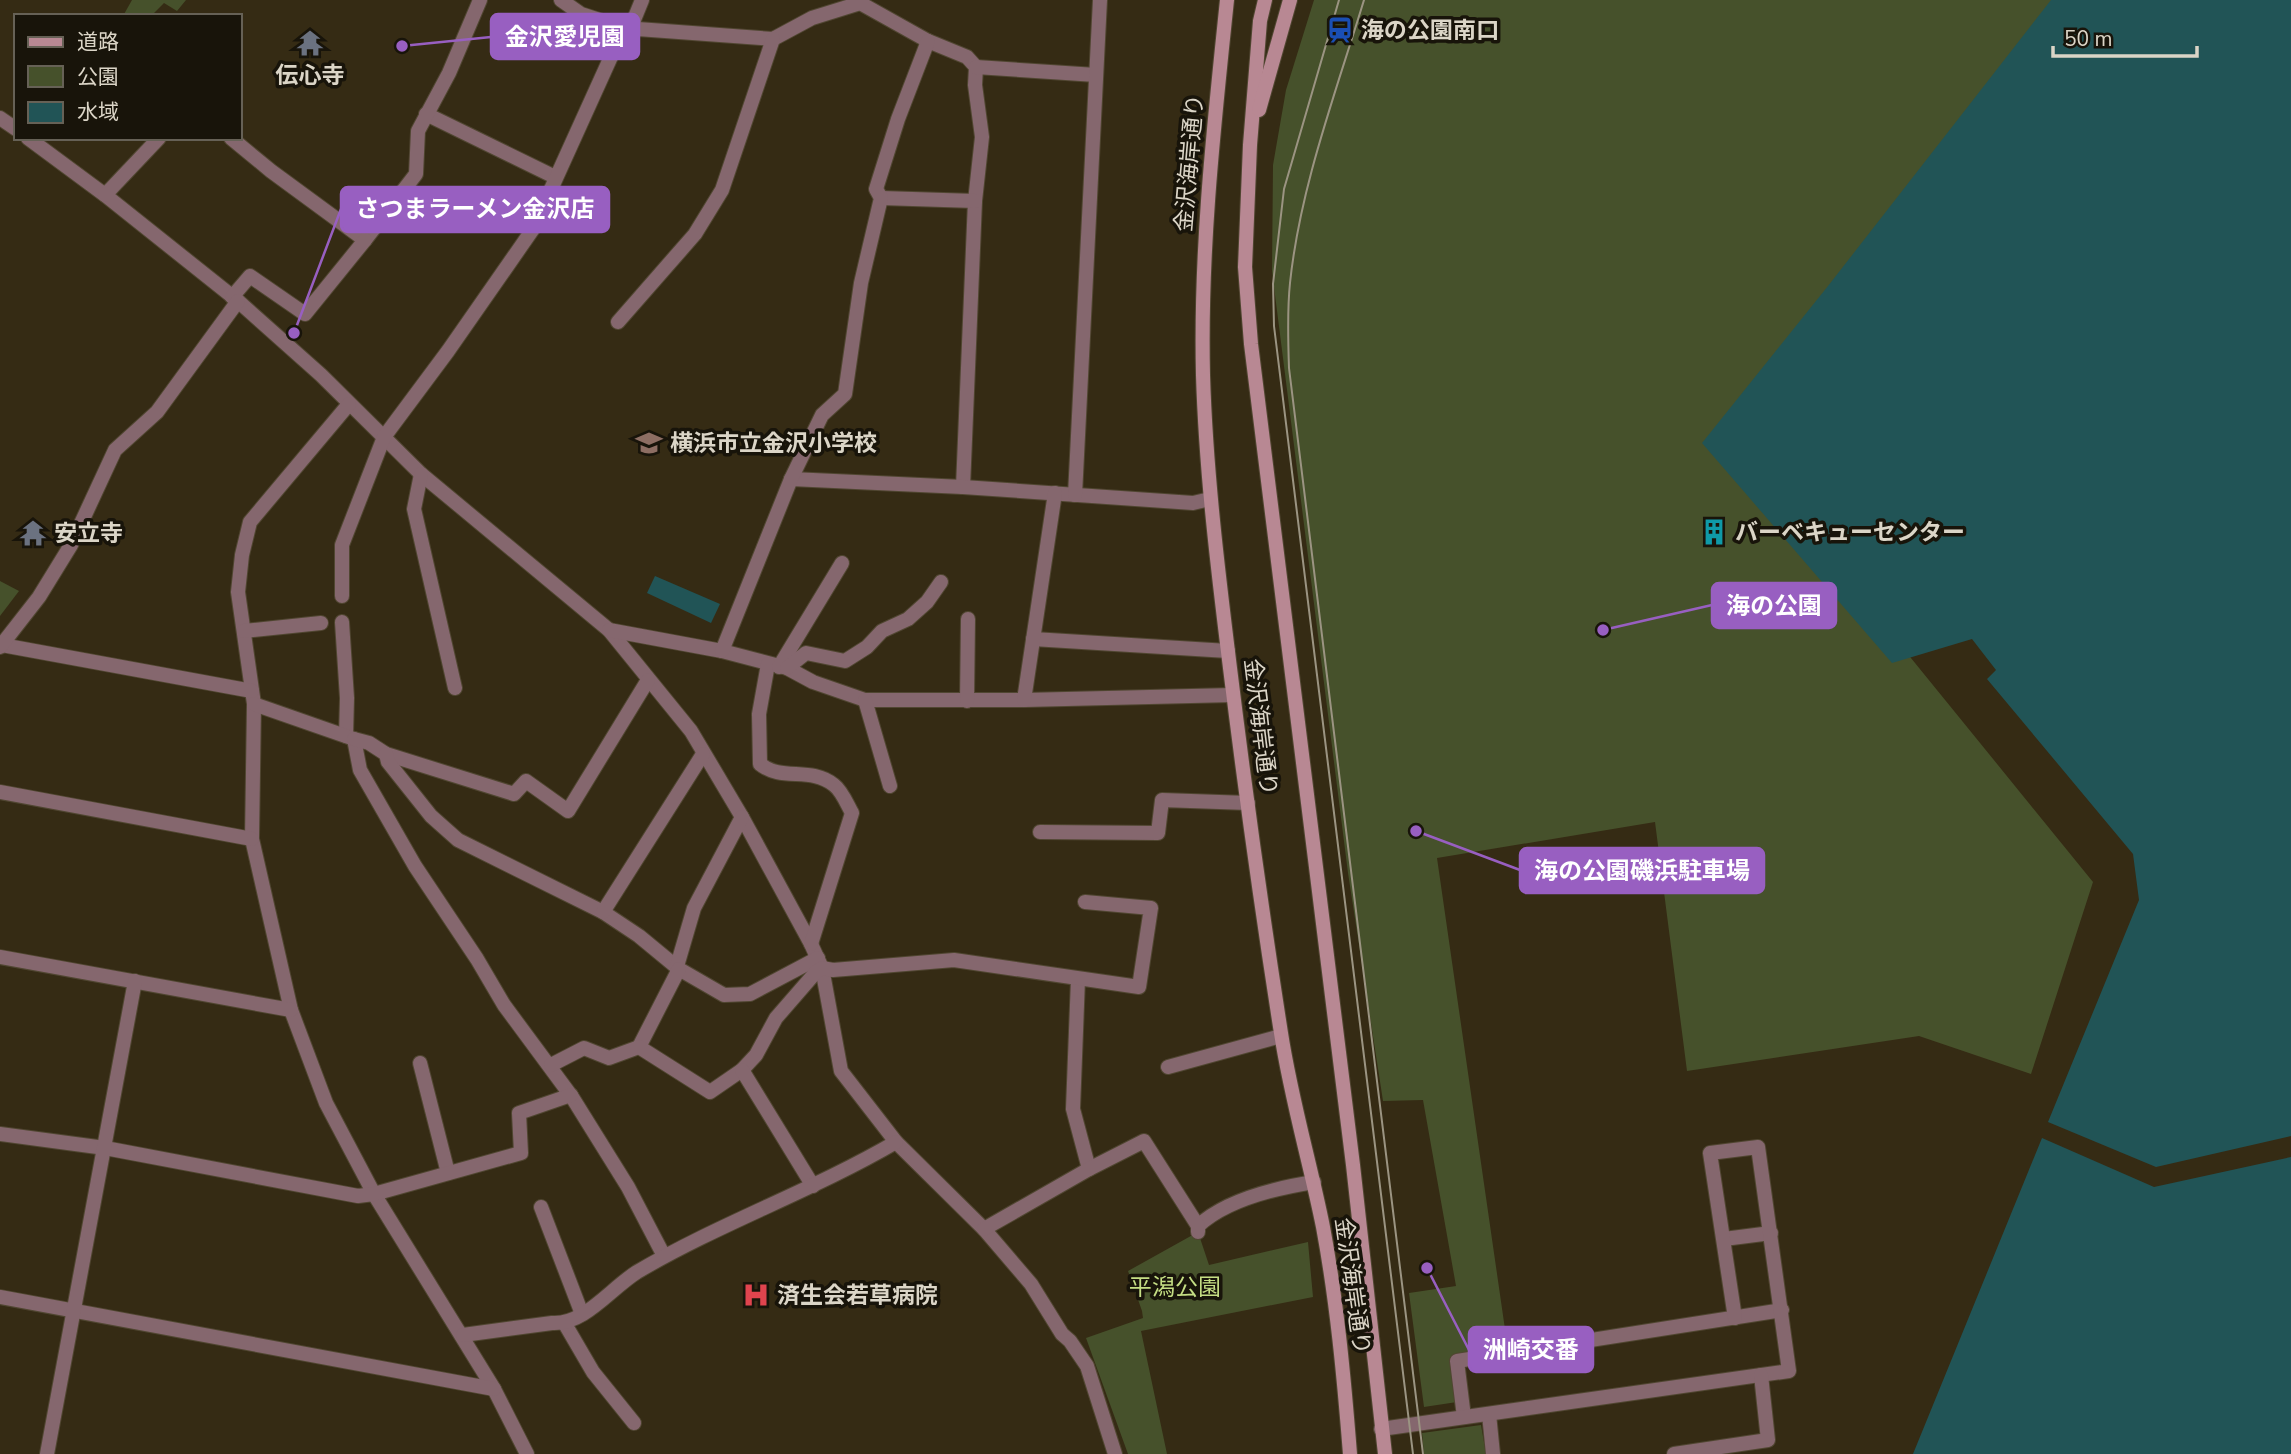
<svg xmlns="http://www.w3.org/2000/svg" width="2291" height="1454" font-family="'Nunito Sans','Noto Sans JP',sans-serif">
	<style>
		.green { fill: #46512b }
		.water { fill: #215456 }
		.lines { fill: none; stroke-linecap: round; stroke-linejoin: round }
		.street-casing { stroke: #504631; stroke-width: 16 }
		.secondary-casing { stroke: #504631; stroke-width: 16 }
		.street { stroke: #85676e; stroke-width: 14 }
		.secondary { stroke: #b88893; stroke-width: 14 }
		.tram { stroke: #9b9482; stroke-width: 2 }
		.labels { text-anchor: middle; stroke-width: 7; stroke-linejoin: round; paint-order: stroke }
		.poi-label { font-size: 23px; font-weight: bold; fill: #dbd5c7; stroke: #18140a; text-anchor: start }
		.street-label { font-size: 23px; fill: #dbd5c7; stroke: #18140a }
		.park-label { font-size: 23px; fill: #c5de84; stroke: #18140a }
		.leader { fill: none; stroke: #985fc1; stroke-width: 2.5 }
		.callout-dot { fill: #985fc1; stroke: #18140a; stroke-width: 2.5 }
		.callout { fill: #985fc1; stroke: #985fc1; stroke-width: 2.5 }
		.callout-label { font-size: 24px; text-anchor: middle; font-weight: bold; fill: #fff }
	</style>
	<rect width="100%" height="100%" fill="#352b14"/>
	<!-- green -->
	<g class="green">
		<polygon points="132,0 186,0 177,11 164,3 151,16 123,16"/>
		<polygon points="1314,0 2108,0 1733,439 2093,882 2031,1074 1919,1036 1687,1071 1655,822 1437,858 1508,1350 1452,1358 1457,1402 1424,1407 1409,1293 1456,1286 1423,1100 1383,1101 1348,873 1272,271 1273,165 1286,90"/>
		<polygon points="0,581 19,591 0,616"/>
		<polygon points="1198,1232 1209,1265 1308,1242 1313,1297 1141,1331 1167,1454 1128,1454 1086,1338 1143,1318 1142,1311 1128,1271"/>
		<polygon points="1481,1425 1486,1454 1424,1454 1422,1433"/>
	</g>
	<!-- water -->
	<g class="water">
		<polygon points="2051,0 2291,0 2291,1136 2156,1167 2048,1122 2139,900 2133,854 1987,679 1996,670 1972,639 1892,663 1702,443 1828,286"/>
		<polygon points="655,576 720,604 711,623 647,593"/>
		<polygon points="2042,1138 2154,1187 2291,1157 2291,1454 1913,1454"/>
	</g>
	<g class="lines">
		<!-- street casing -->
		<g class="street-casing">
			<g id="street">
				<polyline points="561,0 581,14 624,28 773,39 812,18 860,3 928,41 967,57 976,67 975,85 982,137 975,201 963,487"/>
				<polyline points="631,27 642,0"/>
				<polyline points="976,67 1096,75"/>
				<polyline points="426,114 555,177"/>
				<polyline points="0,118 16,129"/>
				<polyline points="28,138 105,195 238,301 321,375 421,474 609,630 691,731 742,817 811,944 822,968 841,1071 896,1142 984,1229 1031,1284 1062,1334 1070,1341 1087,1366 1115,1454"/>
				<polyline points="231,138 271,171 365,240 416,174 418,131 449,73 480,0"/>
				<polyline points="105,195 159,138"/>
				<polyline points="881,198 975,201"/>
				<polyline points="232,297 250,276 305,314 365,240"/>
				<polyline points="618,322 695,234 722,190 773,39"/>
				<polyline points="349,404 250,522 242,555 238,592 254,704 252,839 291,1010 326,1103 374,1194 494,1389 527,1454"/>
				<polyline points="421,474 414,509 455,688"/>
				<polyline points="791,479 963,487 1193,503 1210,499"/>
				<polyline points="1075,495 1100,0"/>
				<polyline points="342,596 342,545 384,437 448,351 533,229 624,28"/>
				<polyline points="342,622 347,698 346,736"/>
				<polyline points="609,630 722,651 787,668 813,682 865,700 1024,700 1233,695"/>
				<polyline points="244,631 321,623"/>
				<polyline points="1033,639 1228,651"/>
				<polyline points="2,645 252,691"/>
				<polyline points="0,647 39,597 71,545 115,450 157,412 238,301"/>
				<polyline points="722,651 791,479 822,415 845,394 861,283 881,198 876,189 898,119 928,41"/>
				<path d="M 768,664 L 759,714 L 760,764 C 782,782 810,766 834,785 C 842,791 847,804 852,813 L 811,944"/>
				<polyline points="779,667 842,563"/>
				<polyline points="787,668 806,653 845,661 867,647 882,631 908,619 927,602 941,582"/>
				<polyline points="865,700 890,786"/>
				<polyline points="1024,700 1055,493"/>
				<polyline points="967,701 968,619"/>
				<polyline points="254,704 354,739 360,770 415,866 477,959 504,1005 572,1097 628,1187 664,1256"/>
				<polyline points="354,739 369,743 386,754 514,794 526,781 568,811 648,680"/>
				<polyline points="386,754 388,762 431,816 458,840 603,912 639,936 679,969 724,995 750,994 818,958"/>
				<polyline points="0,792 252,839"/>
				<polyline points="1040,832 1158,833 1162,800 1248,803"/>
				<polyline points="603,912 703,754"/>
				<polyline points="0,957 291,1010"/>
				<polyline points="677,966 694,908 742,817"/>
				<polyline points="1078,979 1073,1109 1089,1169"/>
				<polyline points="639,1047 679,969"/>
				<polyline points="420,1063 448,1173"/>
				<polyline points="551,1065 584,1048 609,1058 639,1047 710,1092 742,1070 756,1055 776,1018 816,972 822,968 833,970 954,960 1139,987 1151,908 1085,902"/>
				<polyline points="1168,1067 1281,1036"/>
				<polyline points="742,1070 813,1186"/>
				<polyline points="0,1134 105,1148 358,1196 374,1194 521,1153 519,1113 571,1095"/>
				<polyline points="541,1207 582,1314"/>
				<path d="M 1198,1226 C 1226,1200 1276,1188 1314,1182"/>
				<polyline points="984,1229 1089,1169 1144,1141 1198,1226 1198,1232"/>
				<polyline points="1724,1239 1771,1233"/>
				<polyline points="0,1297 494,1389"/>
				<polyline points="565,1324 593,1372 634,1423"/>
				<path d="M 463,1335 L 552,1323 C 584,1325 610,1289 637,1272 C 720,1223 812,1191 896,1142"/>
				<polyline points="1489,1414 1493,1454"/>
				<polyline points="1464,1417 1457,1361 1782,1310"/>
				<polyline points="1381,1429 1789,1371 1758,1147 1710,1153 1735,1318"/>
				<polyline points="47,1454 135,981"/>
				<polyline points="1674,1454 1768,1440 1761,1375"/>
			</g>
		</g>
		<!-- secondary casing -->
		<g class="secondary-casing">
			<g id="secondary">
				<path d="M 1227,0 C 1214,125 1200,249 1203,375 C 1206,473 1218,571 1230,668 C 1245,790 1262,912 1281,1033 C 1291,1099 1310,1162 1323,1227 C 1337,1302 1344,1378 1350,1454"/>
				<polyline points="1265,0 1260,21 1250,145 1245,267 1251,344 1353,1165 1385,1454"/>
				<polyline points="1259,110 1290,0"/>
			</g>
		</g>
		<!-- street -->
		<use href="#street" class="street"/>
		<!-- secondary -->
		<use href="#secondary" class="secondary"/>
		<!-- tram -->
		<g class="tram">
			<polyline points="1339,0 1284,189 1273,284 1274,326 1413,1454"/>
			<path d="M 1364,0 C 1336,92 1300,187 1290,283 C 1287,311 1288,340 1289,368 L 1423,1454"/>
		</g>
	</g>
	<!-- icons -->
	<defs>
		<g id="station-bare" transform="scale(2.1)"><path d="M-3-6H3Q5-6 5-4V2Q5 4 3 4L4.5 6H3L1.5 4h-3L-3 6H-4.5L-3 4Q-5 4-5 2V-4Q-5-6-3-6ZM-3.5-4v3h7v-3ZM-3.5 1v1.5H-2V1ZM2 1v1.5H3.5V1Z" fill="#1a4fb4" stroke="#18140a" stroke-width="2.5" paint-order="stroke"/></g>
		<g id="temple-bare" transform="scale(2.1)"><path d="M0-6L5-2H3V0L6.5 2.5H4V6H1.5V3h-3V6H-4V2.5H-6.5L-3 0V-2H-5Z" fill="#6b7280" stroke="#18140a" stroke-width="2.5" paint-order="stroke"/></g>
		<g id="school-bare" transform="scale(2.1)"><path d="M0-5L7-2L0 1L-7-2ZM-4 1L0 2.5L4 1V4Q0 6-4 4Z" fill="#8d6e63" stroke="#18140a" stroke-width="2.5" paint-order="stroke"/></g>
		<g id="building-bare" transform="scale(2.1)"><path d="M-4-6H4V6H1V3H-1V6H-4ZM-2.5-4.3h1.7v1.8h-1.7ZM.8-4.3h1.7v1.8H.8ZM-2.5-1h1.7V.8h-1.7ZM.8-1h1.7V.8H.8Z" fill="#0f9aa8" stroke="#18140a" stroke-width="2.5" paint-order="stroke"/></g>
		<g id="hospital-bare" transform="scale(2.1)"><path d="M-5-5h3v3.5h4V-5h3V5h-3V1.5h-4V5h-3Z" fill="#e0444e" stroke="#18140a" stroke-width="2.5" paint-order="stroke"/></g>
	</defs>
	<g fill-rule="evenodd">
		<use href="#station-bare" x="1340" y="30"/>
		<use href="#temple-bare" x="310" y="43"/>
		<use href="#school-bare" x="649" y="443"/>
		<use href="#building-bare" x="1714" y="532"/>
		<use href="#temple-bare" x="33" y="533"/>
		<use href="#hospital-bare" x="756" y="1295"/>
	</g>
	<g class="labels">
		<!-- poi labels -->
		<g class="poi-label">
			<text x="1361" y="38">海の公園南口</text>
			<text x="310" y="83" text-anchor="middle">伝心寺</text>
			<text x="670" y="451">横浜市立金沢小学校</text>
			<text x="1735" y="540">バーベキューセンター</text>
			<text x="54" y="541">安立寺</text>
			<text x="777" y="1303">済生会若草病院</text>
		</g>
		<!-- street labels -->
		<g class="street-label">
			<text transform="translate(1189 163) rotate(-85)" y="8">金沢海岸通り</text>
			<text transform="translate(1261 727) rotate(83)" y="8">金沢海岸通り</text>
			<text transform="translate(1353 1286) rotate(82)" y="8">金沢海岸通り</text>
		</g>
		<!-- park labels -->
		<g class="park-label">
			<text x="1175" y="1295">平潟公園</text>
		</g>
	</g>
	<!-- callouts -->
	<path class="leader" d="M402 46L491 37M294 333L341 209M1603 630L1712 605M1416 831L1520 870M1427 1268L1469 1350"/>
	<g class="callout-dot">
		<circle cx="402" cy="46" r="7"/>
		<circle cx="294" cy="333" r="7"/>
		<circle cx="1603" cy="630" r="7"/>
		<circle cx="1416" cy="831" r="7"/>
		<circle cx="1427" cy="1268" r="7"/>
	</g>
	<g class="callout">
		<rect x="491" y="14" width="148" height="45" rx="7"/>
		<rect x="341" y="187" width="268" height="45" rx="7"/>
		<rect x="1712" y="583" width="124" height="45" rx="7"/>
		<rect x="1520" y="848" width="244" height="45" rx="7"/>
		<rect x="1469" y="1327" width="124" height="45" rx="7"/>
	</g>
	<g class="callout-label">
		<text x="565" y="45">金沢愛児園</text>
		<text x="475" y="217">さつまラーメン金沢店</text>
		<text x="1774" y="614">海の公園</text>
		<text x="1642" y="879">海の公園磯浜駐車場</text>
		<text x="1531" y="1358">洲崎交番</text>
	</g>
	<!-- legend -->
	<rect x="14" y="14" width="228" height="126" fill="#18140a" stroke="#666156" stroke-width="2"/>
	<rect x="28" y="37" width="35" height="10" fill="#b88893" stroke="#666156" stroke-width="2"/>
	<text x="77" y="49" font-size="21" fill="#dbd5c7">道路</text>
	<rect x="28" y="66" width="35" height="21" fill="#46512b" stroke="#666156" stroke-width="2"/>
	<text x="77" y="84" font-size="21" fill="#dbd5c7">公園</text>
	<rect x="28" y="102" width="35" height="21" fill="#215456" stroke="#666156" stroke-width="2"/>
	<text x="77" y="119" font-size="21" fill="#dbd5c7">水域</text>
	<!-- scale -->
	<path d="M2053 46v10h144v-10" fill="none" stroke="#dbd5c7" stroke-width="3.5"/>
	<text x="2064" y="46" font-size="21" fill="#dbd5c7" stroke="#18140a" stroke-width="5" paint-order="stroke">50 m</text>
</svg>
